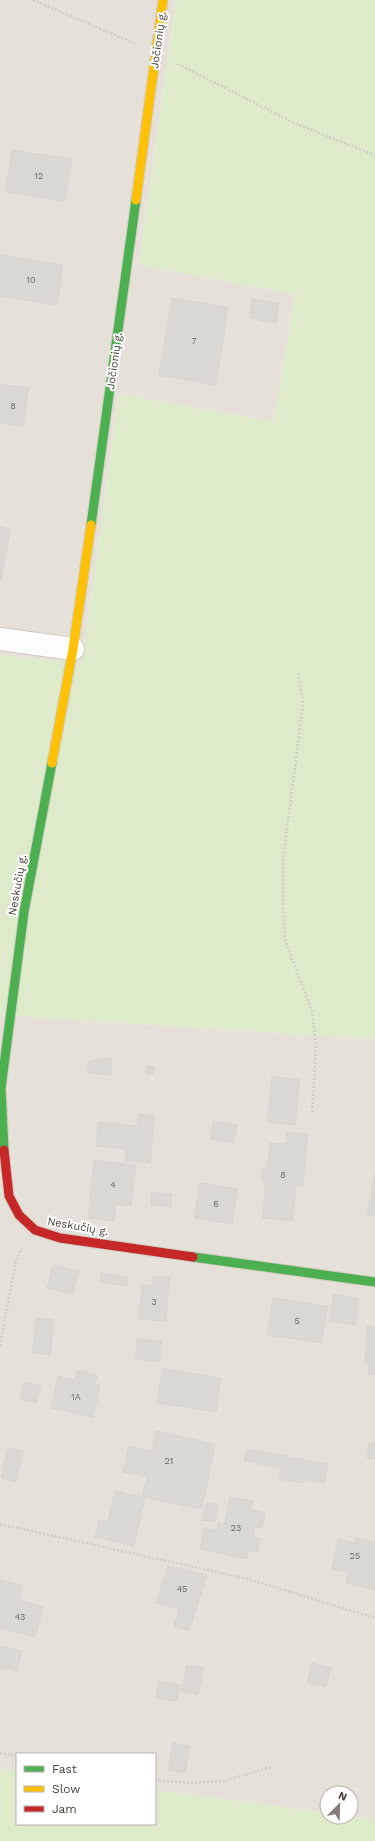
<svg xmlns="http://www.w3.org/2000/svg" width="375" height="1841" font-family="'Work Sans',sans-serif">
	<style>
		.residential { fill: #e5e1d8 }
		.green { fill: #deebcb }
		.building { fill: #dad8d3; stroke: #d9d6d1 }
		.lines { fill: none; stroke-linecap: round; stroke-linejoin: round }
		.street-casing { stroke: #cfcdc8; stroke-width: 24 }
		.fast-casing { stroke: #d0ccc2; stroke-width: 11 }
		.slow-casing { stroke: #d0ccc2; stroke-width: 11 }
		.jam-casing { stroke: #d0ccc2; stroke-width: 11 }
		.path { stroke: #d1cfca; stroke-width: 2.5; stroke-dasharray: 2 2; stroke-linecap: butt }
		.street { stroke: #fdfdfc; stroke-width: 22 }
		.fast { stroke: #4caf50; stroke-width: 9 }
		.slow { stroke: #ffc107; stroke-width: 9 }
		.jam { stroke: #c62828; stroke-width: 9 }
		.labels { text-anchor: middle; stroke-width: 4; stroke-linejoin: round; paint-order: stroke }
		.number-label { font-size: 9px; fill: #6c685f }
		.street-label { font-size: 11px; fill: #474137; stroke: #fff }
	</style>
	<rect width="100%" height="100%" fill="#f1efeb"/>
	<!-- residential -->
	<g class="residential">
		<polygon points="0,0 176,0 139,265 295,294 274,422 119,394 82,664 0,655"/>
		<polygon points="0,1015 375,1039 375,1820 351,1816 351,1793 327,1793 327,1813 155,1790 155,1754 17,1754 17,1771 0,1768"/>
	</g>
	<!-- green -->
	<g class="green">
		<polygon points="176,0 375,0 375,1039 0,1015 0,655 82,664 119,394 274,422 295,294 139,265"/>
		<polygon points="0,1768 17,1771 17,1824 155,1824 155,1790 327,1813 327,1817 351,1816 375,1820 375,1841 0,1841"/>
	</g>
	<!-- building -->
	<g class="building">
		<polygon points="12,150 72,159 65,201 5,192"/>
		<polygon points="0,255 63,265 57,305 0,296"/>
		<polygon points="172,298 228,307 216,385 159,375"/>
		<polygon points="252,299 279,303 276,323 249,318"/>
		<polygon points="0,384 29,388 23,427 0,423"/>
		<polygon points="0,527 10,529 1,581 0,581"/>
		<polygon points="112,1057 111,1075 87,1073 88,1062"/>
		<polygon points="147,1066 154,1067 153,1074 146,1074"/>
		<polygon points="272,1076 300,1080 295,1125 267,1122"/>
		<polygon points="139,1114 155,1116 150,1163 125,1161 126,1149 96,1146 98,1122 137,1126"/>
		<polygon points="213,1121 237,1125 234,1143 210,1139"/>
		<polygon points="287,1132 308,1134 303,1186 296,1186 293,1221 262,1218 266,1181 261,1180 262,1169 267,1169 270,1143 286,1144"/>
		<polygon points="94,1160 136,1165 131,1206 116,1204 114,1221 88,1218"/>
		<polygon points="375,1171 375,1216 367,1215"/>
		<polygon points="200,1183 238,1189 232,1224 194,1218"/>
		<polygon points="152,1192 172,1194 171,1207 151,1205"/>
		<polygon points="53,1265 79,1271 73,1294 47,1288"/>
		<polygon points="101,1273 128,1277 126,1286 100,1282"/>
		<polygon points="153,1276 170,1277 166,1321 139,1319 142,1285 152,1286"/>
		<polygon points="334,1294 359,1299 355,1325 329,1321"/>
		<polygon points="273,1298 328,1306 322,1343 267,1335"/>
		<polygon points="36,1318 54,1320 50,1355 32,1353"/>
		<polygon points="367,1326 375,1326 375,1375 368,1374 369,1363 365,1363"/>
		<polygon points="137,1339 161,1341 160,1361 135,1359"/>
		<polygon points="162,1368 221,1378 216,1412 157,1403"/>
		<polygon points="77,1370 97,1375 95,1384 100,1386 93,1417 51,1408 58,1376 75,1380"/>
		<polygon points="24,1382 41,1386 36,1403 20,1399"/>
		<polygon points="156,1431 215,1444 202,1509 142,1497 147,1477 123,1472 129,1446 152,1451"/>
		<polygon points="369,1443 375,1443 375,1459 367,1458"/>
		<polygon points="8,1448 23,1451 16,1482 1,1478"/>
		<polygon points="247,1449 328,1464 324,1483 303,1479 302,1483 279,1479 281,1468 244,1461"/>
		<polygon points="115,1491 145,1498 134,1546 95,1537 99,1520 108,1522"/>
		<polygon points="230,1497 253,1501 251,1510 265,1513 262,1528 255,1527 253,1537 260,1538 258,1552 249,1550 247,1559 200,1549 204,1528 217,1530 218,1523 224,1524"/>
		<polygon points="206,1503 218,1505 215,1522 202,1520"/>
		<polygon points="356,1538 375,1542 375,1590 346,1583 348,1572 332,1569 338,1539 355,1543"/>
		<polygon points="168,1566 207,1575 189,1631 174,1626 179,1609 156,1603"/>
		<polygon points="0,1580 23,1585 19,1600 43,1607 35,1637 0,1628"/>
		<polygon points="0,1646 22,1651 17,1672 0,1668"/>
		<polygon points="312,1663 331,1668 326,1687 307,1682"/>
		<polygon points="187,1665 204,1668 198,1695 181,1691"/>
		<polygon points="159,1681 180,1685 177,1701 156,1698"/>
		<polygon points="173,1743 190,1746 185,1773 168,1770"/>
	</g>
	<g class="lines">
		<!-- street casing -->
		<g class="street-casing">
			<polyline id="street" points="0,639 73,649"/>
		</g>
		<!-- fast casing -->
		<g class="fast-casing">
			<g id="fast">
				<polyline points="91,525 136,200"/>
				<polyline points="4,1150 1,1088 24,912 52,763"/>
				<polyline points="193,1257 375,1282"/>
			</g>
		</g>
		<!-- slow casing -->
		<g class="slow-casing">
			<g id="slow">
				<polyline points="136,200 163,0"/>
				<polyline points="52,763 73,649 91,525"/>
			</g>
		</g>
		<!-- jam casing -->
		<g class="jam-casing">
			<polyline id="jam" points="4,1150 9,1196 19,1215 35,1230 60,1238 193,1257"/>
		</g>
		<!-- path -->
		<g class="path">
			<polyline points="33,0 134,43"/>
			<polyline points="178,64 296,124 375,155"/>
			<polyline points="298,673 303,704 283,860 283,906 285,940 312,1012 316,1047 312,1115"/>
			<polyline points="0,1346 16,1260 22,1248"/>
			<polyline points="0,1524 248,1579 375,1618"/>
			<polyline points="0,1753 17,1756"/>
			<polyline points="155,1780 190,1783 224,1781 271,1767"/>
		</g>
		<!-- street -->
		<use href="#street" class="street"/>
		<!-- fast -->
		<use href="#fast" class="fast"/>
		<!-- slow -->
		<use href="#slow" class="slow"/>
		<!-- jam -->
		<use href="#jam" class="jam"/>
	</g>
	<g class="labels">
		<!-- number labels -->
		<g class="number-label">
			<text x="39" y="179">12</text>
			<text x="31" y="283">10</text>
			<text x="194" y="344">7</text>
			<text x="13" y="409">8</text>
			<text x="283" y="1178">8</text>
			<text x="113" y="1188">4</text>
			<text x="216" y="1207">6</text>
			<text x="154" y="1305">3</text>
			<text x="297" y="1324">5</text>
			<text x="76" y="1400">1A</text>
			<text x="169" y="1464">21</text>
			<text x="236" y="1531">23</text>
			<text x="355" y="1559">25</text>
			<text x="182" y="1592">45</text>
			<text x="20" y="1620">43</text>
		</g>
		<!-- street labels -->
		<g class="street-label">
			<text transform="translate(158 40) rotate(-82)" y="4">Jočionių g.</text>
			<text transform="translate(114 361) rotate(-82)" y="4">Jočionių g.</text>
			<text transform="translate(17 885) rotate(-80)" y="4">Neskučių g.</text>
			<text transform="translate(78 1226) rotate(10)" y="4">Neskučių g.</text>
		</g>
	</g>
	<!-- legend -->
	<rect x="16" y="1753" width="140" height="72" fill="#ffffff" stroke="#b5b3af"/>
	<rect x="24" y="1766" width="20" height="6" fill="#4caf50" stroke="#b5b3af"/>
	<text x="52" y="1773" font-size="12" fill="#474137">Fast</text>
	<rect x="24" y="1786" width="20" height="6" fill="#ffc107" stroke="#b5b3af"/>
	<text x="52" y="1793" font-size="12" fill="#474137">Slow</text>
	<rect x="24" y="1806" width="20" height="6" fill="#c62828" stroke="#b5b3af"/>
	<text x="52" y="1813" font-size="12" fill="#474137">Jam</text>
	<!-- north arrow -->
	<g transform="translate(339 1805) rotate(23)"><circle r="19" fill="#ffffff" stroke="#b5b3af"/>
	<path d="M0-3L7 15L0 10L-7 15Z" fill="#827e76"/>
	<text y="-6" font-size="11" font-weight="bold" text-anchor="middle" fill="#474137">N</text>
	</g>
</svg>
